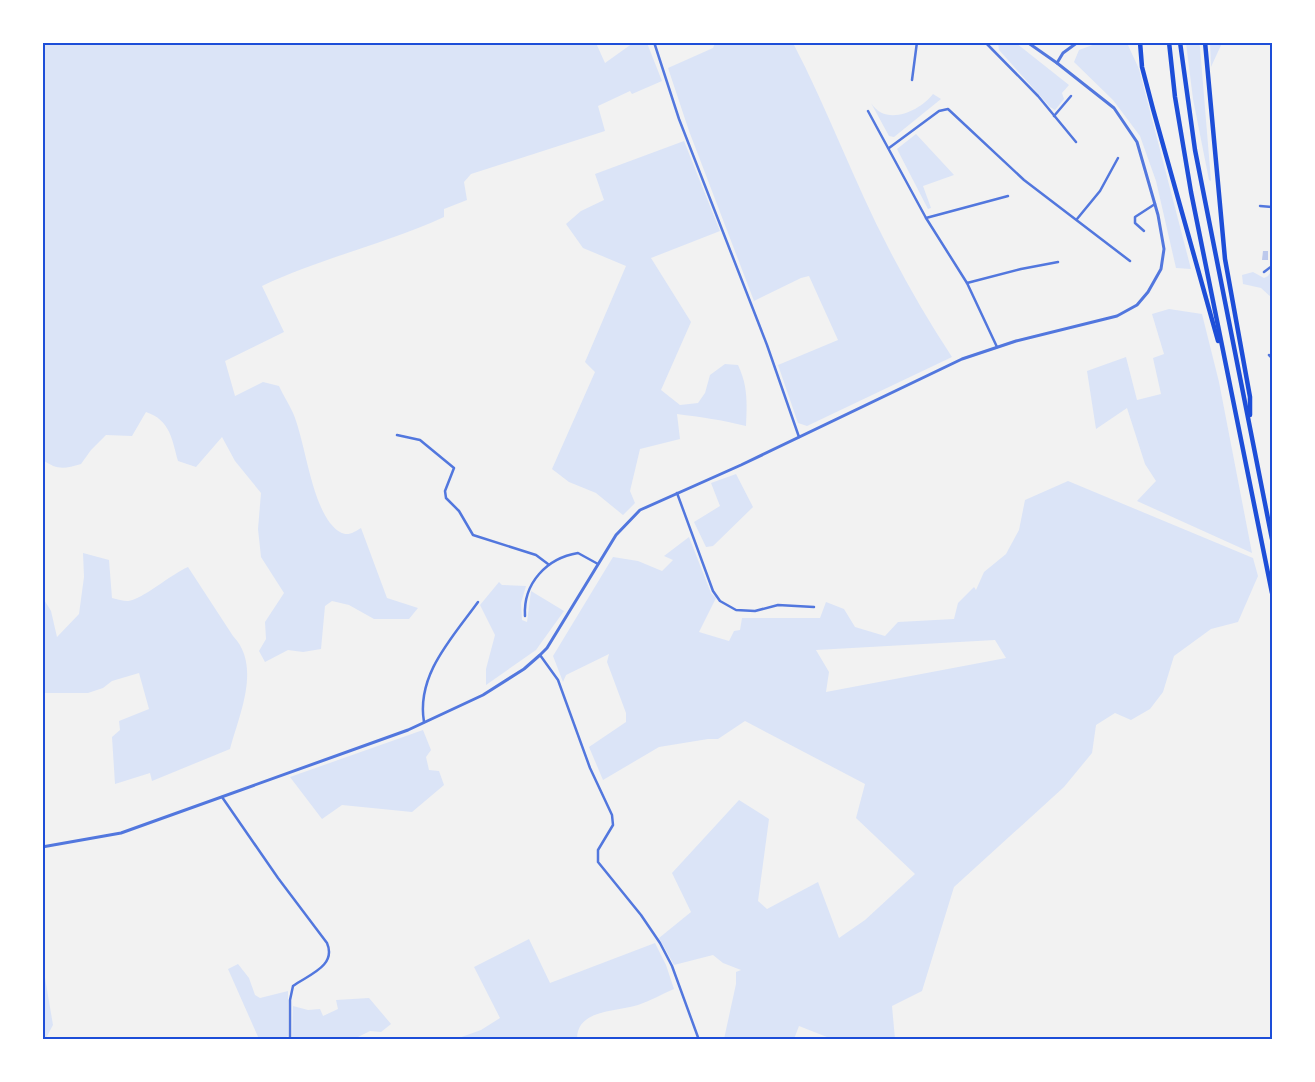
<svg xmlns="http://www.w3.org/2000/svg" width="1315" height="1082" font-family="Lato,sans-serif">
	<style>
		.green { fill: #dbe4f7; fill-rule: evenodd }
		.building { fill: #bdc9ec }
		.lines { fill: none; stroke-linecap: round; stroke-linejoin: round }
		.minor { stroke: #5277de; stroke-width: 2.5 }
		.tertiary { stroke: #5277de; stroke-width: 3 }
		.trunk { stroke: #1d4ed8; stroke-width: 4.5 }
		.neatline { fill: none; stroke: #1d4ed8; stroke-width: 2 }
	</style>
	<rect width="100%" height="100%" fill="#f2f2f2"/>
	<!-- green -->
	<g class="green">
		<path d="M 596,43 L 605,63 L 633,43 L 647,43 L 662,81 L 632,94 L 630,91 L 598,106 L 605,131 L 471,174 L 464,182 L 467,200 L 444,209 L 444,217 C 385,244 321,258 262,286 L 284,332 L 225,361 L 235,396 L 263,382 L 279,386 C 283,395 289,404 293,413 C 306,442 312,516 340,532 C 348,537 354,532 361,528 L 387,598 L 418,608 L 409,619 L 374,619 L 349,605 L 332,601 L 325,606 L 321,649 L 303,652 L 288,650 L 265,662 L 259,651 L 266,639 L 265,622 L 284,593 L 261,557 L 258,529 L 261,493 L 235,461 L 222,437 L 196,467 L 178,461 C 172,439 170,420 146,412 L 132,436 L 106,435 L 91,450 L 81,464 C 64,469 57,470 43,460 L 43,43 Z"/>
		<path d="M 715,43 L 793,43 C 828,110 854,182 889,249 C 908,286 929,322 952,357 L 807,426 L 798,423 L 778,365 L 838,340 L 809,276 L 801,278 L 754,301 L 689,131 L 668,68 L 713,48 Z"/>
		<polygon points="998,43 1016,43 1069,85 1062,93 1064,99 1055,110 1050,107 999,50"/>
		<polygon points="1098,43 1127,43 1139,69 1191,269 1176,268 1156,181 1140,136 1113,100 1074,62 1079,50"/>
		<polygon points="1186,43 1199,43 1200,47 1211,181 1209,180 1193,99"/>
		<polygon points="1210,43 1222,43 1211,67"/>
		<path d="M 933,94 L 941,99 L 894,137 L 889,136 L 871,103 C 886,127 920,111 933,94 Z"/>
		<polygon points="916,134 954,175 923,186 931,208 928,209 897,149"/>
		<path d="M 684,141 L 720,231 L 651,258 L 691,322 L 661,390 L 680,405 L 698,403 L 705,393 L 710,375 L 725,364 L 738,365 C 748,386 747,403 746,426 C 722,420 701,417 677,414 L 680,439 L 640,449 L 630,491 L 635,503 L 623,515 L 596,493 L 569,482 L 552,469 L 595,372 L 585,362 L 626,266 L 583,248 L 566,224 L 581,211 L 604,200 L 595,174 Z"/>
		<polygon points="1272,270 1272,298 1261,288 1243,284 1242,275 1253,272 1264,278 1268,276"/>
		<polygon points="1169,309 1202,314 1219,382 1252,553 1137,501 1156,481 1145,464 1127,408 1096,429 1087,371 1126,357 1137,400 1161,394 1153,358 1164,354 1152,314"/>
		<polygon points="736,474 753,507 713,546 706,547 694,522 720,506 711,483"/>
		<path d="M 1068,481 L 1253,558 L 1258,576 L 1238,622 L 1211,629 L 1174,656 L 1163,692 L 1150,709 L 1131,720 L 1115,713 L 1096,725 L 1092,753 L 1064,787 L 954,887 L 922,991 L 892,1006 L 895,1039 L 832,1039 L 799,1026 L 794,1039 L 724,1039 L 736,984 L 736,972 L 741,970 L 723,963 L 713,955 L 674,965 L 659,938 L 691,912 L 672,873 L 739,800 L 769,819 L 758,901 L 767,909 L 818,882 L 839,938 L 865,920 L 915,874 L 856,818 L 865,784 L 745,721 L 718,739 L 708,739 L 659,747 L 603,780 L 589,747 L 626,722 L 626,713 L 607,662 L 609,654 L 566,675 L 563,682 L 553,656 L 613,557 L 638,561 L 662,571 L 673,560 L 664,556 L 689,537 L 711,593 L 716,598 L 699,632 L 729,641 L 734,631 L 740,630 L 742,618 L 820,618 L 826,602 L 844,609 L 855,627 L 885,636 L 898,622 L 954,619 L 958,603 L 974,587 L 976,590 L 984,572 L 1006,554 L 1019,530 L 1025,500 ZM 995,640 L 1006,658 L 826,692 L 829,672 L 816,650 Z"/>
		<path d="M 83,553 L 109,560 L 112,598 C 117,599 123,601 128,601 C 142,600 171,574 188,567 L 233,636 C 262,666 239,715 230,749 L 152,781 L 150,773 L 115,784 L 112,737 L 120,730 L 119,721 L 149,709 L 139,673 L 112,681 L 103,688 L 88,693 L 43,693 L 43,598 L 51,611 L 57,637 L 79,614 L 84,577 Z"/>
		<polygon points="499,582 502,585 526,586 521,603 522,620 527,622 531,591 564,611 536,650 486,685 486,669 495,635 480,605"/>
		<polygon points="423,730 431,750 426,757 429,770 439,771 444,785 412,812 342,805 322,819 290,777"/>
		<path d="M 529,939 L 550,983 L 655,943 L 666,965 L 674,989 C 662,994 650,1001 638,1005 C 616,1012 577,1009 577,1039 L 456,1039 L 481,1030 L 500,1018 L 474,967 Z"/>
		<polygon points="42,960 53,1025 45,1040 42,1039"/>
		<polygon points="238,964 249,978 255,995 260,998 288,991 288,1036 283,1039 259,1039 228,969"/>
		<polygon points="369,998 391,1024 381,1032 370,1031 354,1039 292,1039 293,1006 308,1010 320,1009 323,1016 338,1009 336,1000"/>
	</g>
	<!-- building -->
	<polygon class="building" points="1263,251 1268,251 1268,260 1262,260"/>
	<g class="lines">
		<!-- minor -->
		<g class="minor">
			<polyline points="654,42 679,119 767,345 799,437"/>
			<polyline points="985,42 1038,96 1076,142"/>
			<polyline points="912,80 917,42"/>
			<polyline points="868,111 926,218 967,283 997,347"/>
			<polyline points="1054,116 1071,96"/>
			<polyline points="889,148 939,111 948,109 1024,180 1130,261"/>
			<polyline points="1260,206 1272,207"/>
			<polyline points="926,218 1008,196"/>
			<polyline points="1077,219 1100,191 1118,158"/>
			<polyline points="1144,231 1135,223 1135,217 1155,204"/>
			<polyline points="1264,272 1272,266"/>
			<polyline points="967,283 1021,269 1058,262"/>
			<polyline points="1269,355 1272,358"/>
			<polyline points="397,435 420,440 454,468 445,491 446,498 459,511 473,535 536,555 548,564"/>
			<polyline points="677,493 713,591 720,601 736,610 755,611 778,605 814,607"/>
			<path d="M 525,616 C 523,583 547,558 578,553 L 598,564"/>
			<polyline points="540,655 558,680 590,768 612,815 613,825 598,850 598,862 641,915 660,943 672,966 699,1040"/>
			<path d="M 424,722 C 416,675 452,638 478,602"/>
			<path d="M 222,797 L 278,878 L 327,943 C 337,966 308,975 293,986 L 290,1000 L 290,1040"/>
		</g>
		<!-- tertiary -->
		<g class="tertiary">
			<polyline points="1057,63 1063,53 1078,42"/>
			<polyline points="42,847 121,833 408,730 483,695 524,669 540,655 547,648 616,535 640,510 741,465 962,359 1016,341 1117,316 1137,305 1148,292 1161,269 1164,249 1158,215 1137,142 1114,108 1057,63 1027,42"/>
		</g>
		<!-- trunk -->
		<g class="trunk">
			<polyline points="1140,42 1142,67 1153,109 1218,341"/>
			<polyline points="1169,42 1175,97 1191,192 1272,593"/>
			<polyline points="1180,42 1195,150 1272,539"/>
			<polyline points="1205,42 1225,259 1250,397 1250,415"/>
		</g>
	</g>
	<!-- border -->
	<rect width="1315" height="1082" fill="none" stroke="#ffffff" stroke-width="88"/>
	<rect x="44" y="44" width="1227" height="994" class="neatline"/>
</svg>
